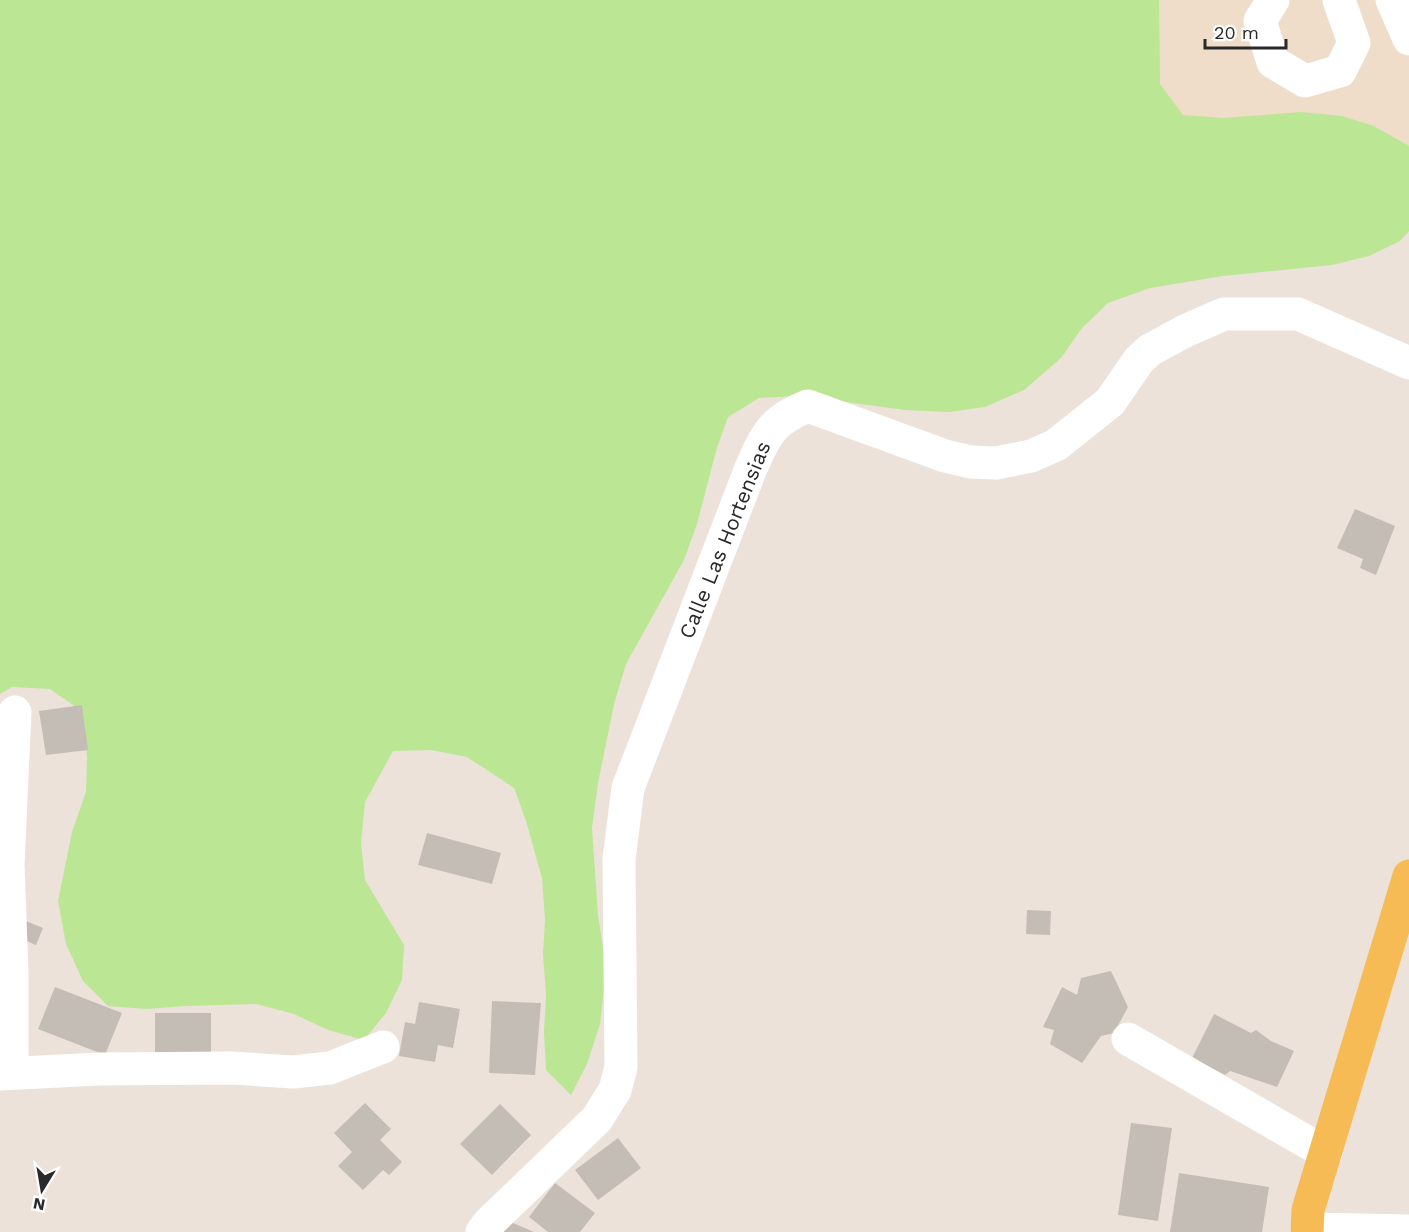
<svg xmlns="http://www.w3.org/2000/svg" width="1409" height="1232" font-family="'Work Sans',sans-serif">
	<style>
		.education { fill: #efddc9 }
		.green { fill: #bbe694 }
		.building { fill: #c4bdb6 }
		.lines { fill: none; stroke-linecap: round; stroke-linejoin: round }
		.minor { stroke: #fff; stroke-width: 33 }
		.major { stroke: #f6bb55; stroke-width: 33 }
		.labels { text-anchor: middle; stroke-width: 6; stroke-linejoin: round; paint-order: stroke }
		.street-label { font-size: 21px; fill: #292929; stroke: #fff }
	</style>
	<rect width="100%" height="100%" fill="#ece2da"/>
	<!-- education -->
	<polygon class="education" points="992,0 1409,0 1409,171 984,120"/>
	<!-- green -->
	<polygon class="green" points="0,0 1159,0 1160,84 1183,115 1223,118 1301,112 1342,116 1374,126 1409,146 1409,231 1400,241 1369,256 1332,265 1223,276 1150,288 1108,303 1082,328 1061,358 1024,390 985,407 949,412 905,410 801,396 759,398 728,417 716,451 697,524 684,560 626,664 614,704 598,783 592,828 598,915 604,955 604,989 600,1024 587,1064 571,1095 546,1070 544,1032 546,995 543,954 545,919 542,878 526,821 514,788 467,757 431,750 393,751 365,802 361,843 365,880 404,945 402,980 386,1013 364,1040 328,1030 294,1014 256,1004 186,1006 147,1009 108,1006 83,981 66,944 58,901 72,832 86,792 87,758 83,712 50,689 12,687 0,694"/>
	<!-- building -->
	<g class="building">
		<polygon points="1355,509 1395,526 1376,575 1360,568 1363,559 1337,548"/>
		<polygon points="82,705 88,750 46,755 39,711"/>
		<polygon points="427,833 501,853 492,884 418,865"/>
		<polygon points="1027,910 1051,911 1050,935 1026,934"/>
		<polygon points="26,921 43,928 36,945 19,938"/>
		<polygon points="1111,971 1128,1007 1114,1033 1101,1036 1082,1063 1050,1044 1054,1030 1043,1027 1062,987 1077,995 1081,978"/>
		<polygon points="55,987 122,1013 105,1055 38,1029"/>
		<polygon points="492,1001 541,1003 535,1075 489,1073"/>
		<polygon points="419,1002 460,1009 453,1048 438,1045 435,1062 399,1056 405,1022 415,1024"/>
		<rect x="155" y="1013" width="56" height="46"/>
		<polygon points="1214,1014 1251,1033 1256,1030 1271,1041 1294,1051 1277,1087 1230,1071 1225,1075 1192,1058"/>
		<polygon points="365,1103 391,1129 380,1140 402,1162 389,1175 383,1170 363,1190 338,1166 352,1152 334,1133"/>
		<polygon points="500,1104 531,1135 492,1175 460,1144"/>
		<polygon points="1131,1123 1172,1128 1158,1221 1118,1215"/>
		<polygon points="618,1138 641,1168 598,1200 575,1170"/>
		<polygon points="1179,1173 1269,1187 1262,1232 1170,1232"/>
		<polygon points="555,1183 595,1213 580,1232 548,1232 529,1217"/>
		<polygon points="506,1220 534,1232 501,1232"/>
	</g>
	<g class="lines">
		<!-- minor -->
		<g class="minor">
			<polyline points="1273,0 1260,21 1273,62 1305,81 1340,71 1354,43 1339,0"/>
			<polyline points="1392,0 1409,39"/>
			<polyline points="1128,1039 1326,1153"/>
			<polyline points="12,1073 12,972 8,865 15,712"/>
			<polyline points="0,1074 99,1069 232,1068 293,1072 330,1068 383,1047"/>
			<polyline points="1307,1229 1409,1231"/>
			<path d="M 482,1232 L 489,1223 L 597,1119 L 615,1090 L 621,1067 L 619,859 L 628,788 L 751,468 C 766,434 772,420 808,406 L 945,456 L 971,462 L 996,463 L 1031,456 L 1056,445 L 1110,402 L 1139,360 L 1150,350 L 1185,331 L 1224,314 L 1298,314 L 1409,363"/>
		</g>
		<!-- major -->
		<polyline class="major" points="1307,1232 1308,1210 1409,876"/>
	</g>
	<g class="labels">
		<!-- street labels -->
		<g class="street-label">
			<text transform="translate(725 540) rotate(-68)" y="7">Calle Las Hortensias</text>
		</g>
	</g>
	<!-- north arrow -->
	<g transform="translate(42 1190) rotate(191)" stroke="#ffffff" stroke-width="4.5" paint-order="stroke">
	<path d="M0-4.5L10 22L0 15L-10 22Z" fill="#292929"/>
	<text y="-9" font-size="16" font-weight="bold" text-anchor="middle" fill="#292929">N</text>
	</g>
	<!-- scale -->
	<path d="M1205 39v9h81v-9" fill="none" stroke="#292929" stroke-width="3"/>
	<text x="1214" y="39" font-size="18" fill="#292929" stroke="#ffffff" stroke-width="4.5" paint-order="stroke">20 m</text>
</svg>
